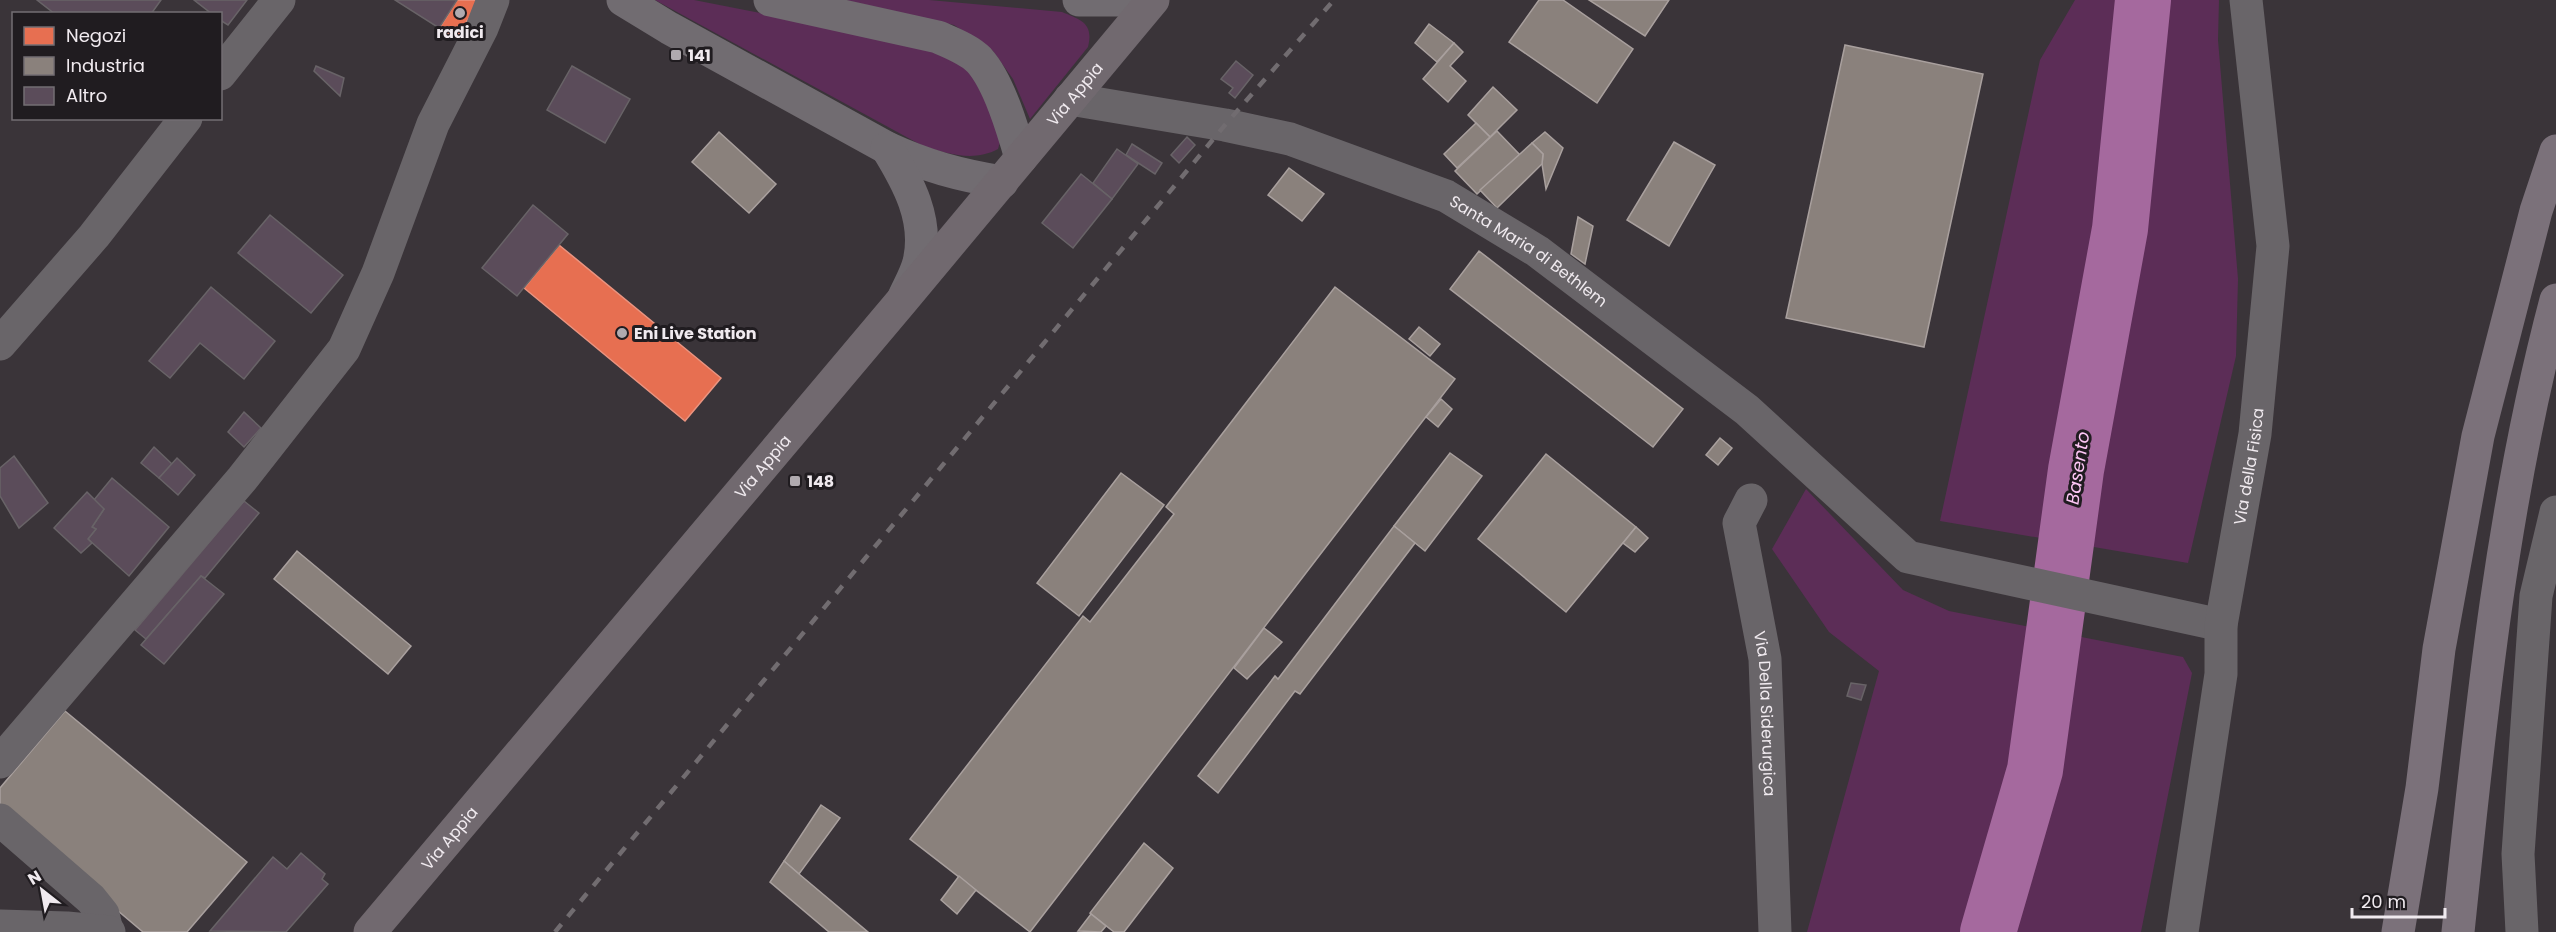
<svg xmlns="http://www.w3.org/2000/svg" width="2556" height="932" font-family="Poppins,sans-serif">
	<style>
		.green { fill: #5c2d57 }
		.shops { fill: #e76f51; stroke: #ea9480; stroke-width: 1.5 }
		.industry { fill: #8a817c; stroke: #a9a09e; stroke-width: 1.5 }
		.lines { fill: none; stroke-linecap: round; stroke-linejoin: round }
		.river { stroke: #a5699e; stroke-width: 56 }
		.building { fill: #5b4c5a; stroke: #686367; stroke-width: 1.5 }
		.minor { stroke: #696569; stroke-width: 33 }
		.tertiary { stroke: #696569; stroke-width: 33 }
		.secondary { stroke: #716c71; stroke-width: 33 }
		.primary { stroke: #71696f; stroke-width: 33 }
		.motorway { stroke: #7b717a; stroke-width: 33 }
		.rail { stroke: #716c70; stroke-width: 4.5; stroke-dasharray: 10 10; stroke-linecap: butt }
		.poi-dot { fill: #b0aaaf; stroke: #201c20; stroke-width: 2 }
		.labels { text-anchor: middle; stroke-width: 6; stroke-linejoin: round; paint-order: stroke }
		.poi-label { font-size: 16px; font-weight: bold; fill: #f0eaef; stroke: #201c20; text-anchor: start }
		.street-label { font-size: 16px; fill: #f0eaef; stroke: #201c20 }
		.water-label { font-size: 18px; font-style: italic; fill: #fec7f6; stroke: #201c20 }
	</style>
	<rect width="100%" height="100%" fill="#3a3439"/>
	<!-- green -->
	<g class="green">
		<path d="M 655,0 L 694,0 L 899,40 L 947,53 L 969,68 L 1002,135 L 998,149 C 974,162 948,154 923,146 Z"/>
		<path d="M 845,0 L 929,0 L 1062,12 C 1081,20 1094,23 1088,47 L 1030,119 L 1013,79 L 993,51 L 954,25 Z"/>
		<polygon points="2075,0 2219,0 2218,40 2238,279 2236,356 2188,563 1940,521 2040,60"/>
		<polygon points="1806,489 1903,590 1949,611 2183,657 2192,673 2141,932 1807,932 1879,671 1829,632 1772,549"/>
	</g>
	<!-- shops -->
	<g class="shops">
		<polygon points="457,0 480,0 456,39 440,27"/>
		<polygon points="559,245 721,378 685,421 524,288"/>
	</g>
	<!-- industry -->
	<g class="industry">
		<polygon points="1539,0 1563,0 1633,49 1597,103 1509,42"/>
		<polygon points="1589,0 1669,0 1645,36"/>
		<polygon points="1429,24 1454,43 1437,62 1415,43"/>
		<polygon points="1454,43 1463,52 1450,66 1466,81 1448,102 1423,79"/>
		<polygon points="1845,45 1983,74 1924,347 1786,318"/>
		<polygon points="1493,87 1517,110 1490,137 1468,115"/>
		<polygon points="1476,123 1490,137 1457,168 1444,154"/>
		<polygon points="1497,131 1520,155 1477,194 1455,171"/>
		<polygon points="719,132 776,184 749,213 692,162"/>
		<polygon points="1545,132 1563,148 1546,189 1542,164 1543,154 1532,143"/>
		<polygon points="1674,142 1715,165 1669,246 1627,220"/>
		<polygon points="1532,143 1543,154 1542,164 1497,208 1480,190"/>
		<polygon points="1289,168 1324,194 1302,221 1268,195"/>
		<polygon points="1578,217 1593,226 1585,264 1571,254"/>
		<polygon points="1479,251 1683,409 1653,447 1450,289"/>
		<polygon points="1335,287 1455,379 1030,932 910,839 1083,616 1090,622 1174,514 1166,507"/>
		<polygon points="1419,327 1440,344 1430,356 1409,339"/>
		<polygon points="1441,399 1452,409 1438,427 1426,417"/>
		<polygon points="1720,438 1732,448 1718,465 1706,455"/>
		<polygon points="1450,453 1482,476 1425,551 1394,526"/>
		<polygon points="1546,454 1636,527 1566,612 1478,539"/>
		<polygon points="1121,473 1164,505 1079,616 1037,583"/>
		<polygon points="1394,526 1415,543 1300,694 1295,691 1218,793 1198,776 1275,676 1278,679"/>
		<polygon points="1636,527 1648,538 1635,552 1623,543"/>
		<polygon points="297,551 411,646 388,674 274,579"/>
		<polygon points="1264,628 1282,642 1247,679 1234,668"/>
		<polygon points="65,711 247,862 187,932 143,932 0,811 0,788"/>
		<polygon points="821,805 840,818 799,874 784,861"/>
		<polygon points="1144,843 1173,868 1124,932 1114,932 1090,913"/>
		<polygon points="784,861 799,874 868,932 829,932 770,882"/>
		<polygon points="959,876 976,890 957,914 941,900"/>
		<polygon points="1091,914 1106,926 1101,932 1078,931"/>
	</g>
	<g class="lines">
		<!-- river -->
		<polyline class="river" points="1988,932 2035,770 2076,470 2120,229 2143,0"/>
	</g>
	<!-- building -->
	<g class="building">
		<polygon points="37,0 161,0 151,14 55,14"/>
		<polygon points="194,0 247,0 228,25 220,20 220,14 212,14"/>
		<polygon points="395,0 457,0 439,28"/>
		<polygon points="1236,61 1253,75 1235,98 1229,93 1233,88 1221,79"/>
		<polygon points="316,66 344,78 340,96 314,71"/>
		<polygon points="572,66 630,99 605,143 547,110"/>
		<polygon points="1187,137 1195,145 1179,163 1171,155"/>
		<polygon points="1132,144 1162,163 1155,174 1126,155"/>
		<polygon points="1117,149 1138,164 1112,199 1093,183"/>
		<polygon points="1081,174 1112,199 1073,248 1042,223"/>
		<polygon points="533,205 568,234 517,296 482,268"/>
		<polygon points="270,215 343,275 311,313 238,253"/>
		<polygon points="211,287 275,341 244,379 200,343 170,378 149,361"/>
		<polygon points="244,412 261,428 244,447 228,432"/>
		<polygon points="154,447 172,464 159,478 141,463"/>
		<polygon points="14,456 48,503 19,528 0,496 0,468"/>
		<polygon points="177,458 195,475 178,495 159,478"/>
		<polygon points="112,478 169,527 129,576 88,539 96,529 92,527 104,509 94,500"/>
		<polygon points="87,492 104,509 92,527 96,529 88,539 92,543 81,553 54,528"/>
		<polygon points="244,501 259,513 205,578 201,576 146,639 135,630"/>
		<polygon points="201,576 224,594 164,664 141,645"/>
		<polygon points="1851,683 1866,685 1861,700 1847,696"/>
		<polygon points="301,853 325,874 322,879 328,884 286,932 210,931 273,857 287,869"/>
	</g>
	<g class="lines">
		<!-- minor -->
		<g class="minor">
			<polyline points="220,74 279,0"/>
			<path id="s1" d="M 1070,99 L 1225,125 L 1290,139 L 1446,196 L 1537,251 L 1747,410 L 1908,557 L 2221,625"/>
			<polyline points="0,344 94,236 186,118"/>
			<path id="s2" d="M 1751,500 L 1739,523 L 1765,659 L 1775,932"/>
			<polyline points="0,762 242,479 344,349 378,273 433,124 482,28 493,0"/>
			<polyline points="0,820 91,899 103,914 107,931"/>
			<polyline points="0,926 67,928 109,932"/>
		</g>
		<!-- tertiary -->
		<g class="tertiary">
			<path id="s3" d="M 2182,932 L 2221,674 L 2221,625 L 2255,434 L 2273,246 L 2246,0"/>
			<polyline points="2522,932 2518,854 2536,596 2556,512"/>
		</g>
		<!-- secondary -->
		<g class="secondary">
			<path d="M 623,0 L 669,28 L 887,148 C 926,166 959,175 1002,182"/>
			<path d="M 770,0 L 938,37 C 951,43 968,49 979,60 C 999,82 1013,130 1021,158"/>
			<polyline points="1079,0 1120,0"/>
			<path d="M 887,148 C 908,182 929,220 919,262 C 916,274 909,286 904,297"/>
		</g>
		<!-- primary -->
		<path class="primary" id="s4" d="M 370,932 L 901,302 L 1153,0"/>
		<!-- motorway -->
		<g class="motorway">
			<polyline points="2398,932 2422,788 2439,649 2478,436 2536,211 2556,151"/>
			<path d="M 2458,932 C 2480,720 2501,507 2556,300"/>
		</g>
		<!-- rail -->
		<polyline class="rail" points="555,932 1225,125 1334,0"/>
	</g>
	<!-- markers -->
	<g class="poi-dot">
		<circle cx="460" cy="13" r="6"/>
		<rect x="670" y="49" width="12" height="12" rx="3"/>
		<circle cx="622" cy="333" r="6"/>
		<rect x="789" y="475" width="12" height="12" rx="3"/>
	</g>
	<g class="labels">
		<!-- poi labels -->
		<g class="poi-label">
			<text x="460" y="38" text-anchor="middle">radici</text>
			<text x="688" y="61">141</text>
			<text x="634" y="339">Eni Live Station</text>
			<text x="807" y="487">148</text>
		</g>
		<!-- street labels -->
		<g class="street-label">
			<text dy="6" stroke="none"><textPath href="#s4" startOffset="1095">Via Appia</textPath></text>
			<text dy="6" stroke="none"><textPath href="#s1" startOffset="489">Santa Maria di Bethlem</textPath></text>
			<text dy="6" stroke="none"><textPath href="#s4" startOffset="609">Via Appia</textPath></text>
			<text dy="6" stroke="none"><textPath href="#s3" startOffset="471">Via della Fisica</textPath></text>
			<text dy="6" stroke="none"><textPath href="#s2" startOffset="219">Via Della Siderurgica</textPath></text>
			<text dy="6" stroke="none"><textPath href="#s4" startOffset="123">Via Appia</textPath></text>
		</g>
		<!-- water labels -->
		<g class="water-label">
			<text transform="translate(2078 468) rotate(-81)" y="6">Basento</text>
		</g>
	</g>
	<!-- legend -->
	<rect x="12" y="12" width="210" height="108" fill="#201c20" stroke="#736e73" stroke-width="1.5"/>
	<rect x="24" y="27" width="30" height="18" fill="#e76f51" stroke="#736e73" stroke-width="1.5"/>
	<text x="66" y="42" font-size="18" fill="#f0eaef">Negozi</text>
	<rect x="24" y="57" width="30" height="18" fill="#8a817c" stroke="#736e73" stroke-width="1.5"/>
	<text x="66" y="72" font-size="18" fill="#f0eaef">Industria</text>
	<rect x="24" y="87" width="30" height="18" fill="#5b4c5a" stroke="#736e73" stroke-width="1.5"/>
	<text x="66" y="102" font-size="18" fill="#f0eaef">Altro</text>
	<!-- north arrow -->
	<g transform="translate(42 890) rotate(329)" stroke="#201c20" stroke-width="4.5" paint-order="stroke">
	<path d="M0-4.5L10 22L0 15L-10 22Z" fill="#f0eaef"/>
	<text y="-9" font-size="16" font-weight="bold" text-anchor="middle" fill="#f0eaef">N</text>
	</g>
	<!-- scale -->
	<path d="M2352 908v9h93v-9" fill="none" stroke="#f0eaef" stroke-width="3"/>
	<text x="2361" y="908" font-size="18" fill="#f0eaef" stroke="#201c20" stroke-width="4.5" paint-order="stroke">20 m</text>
</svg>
